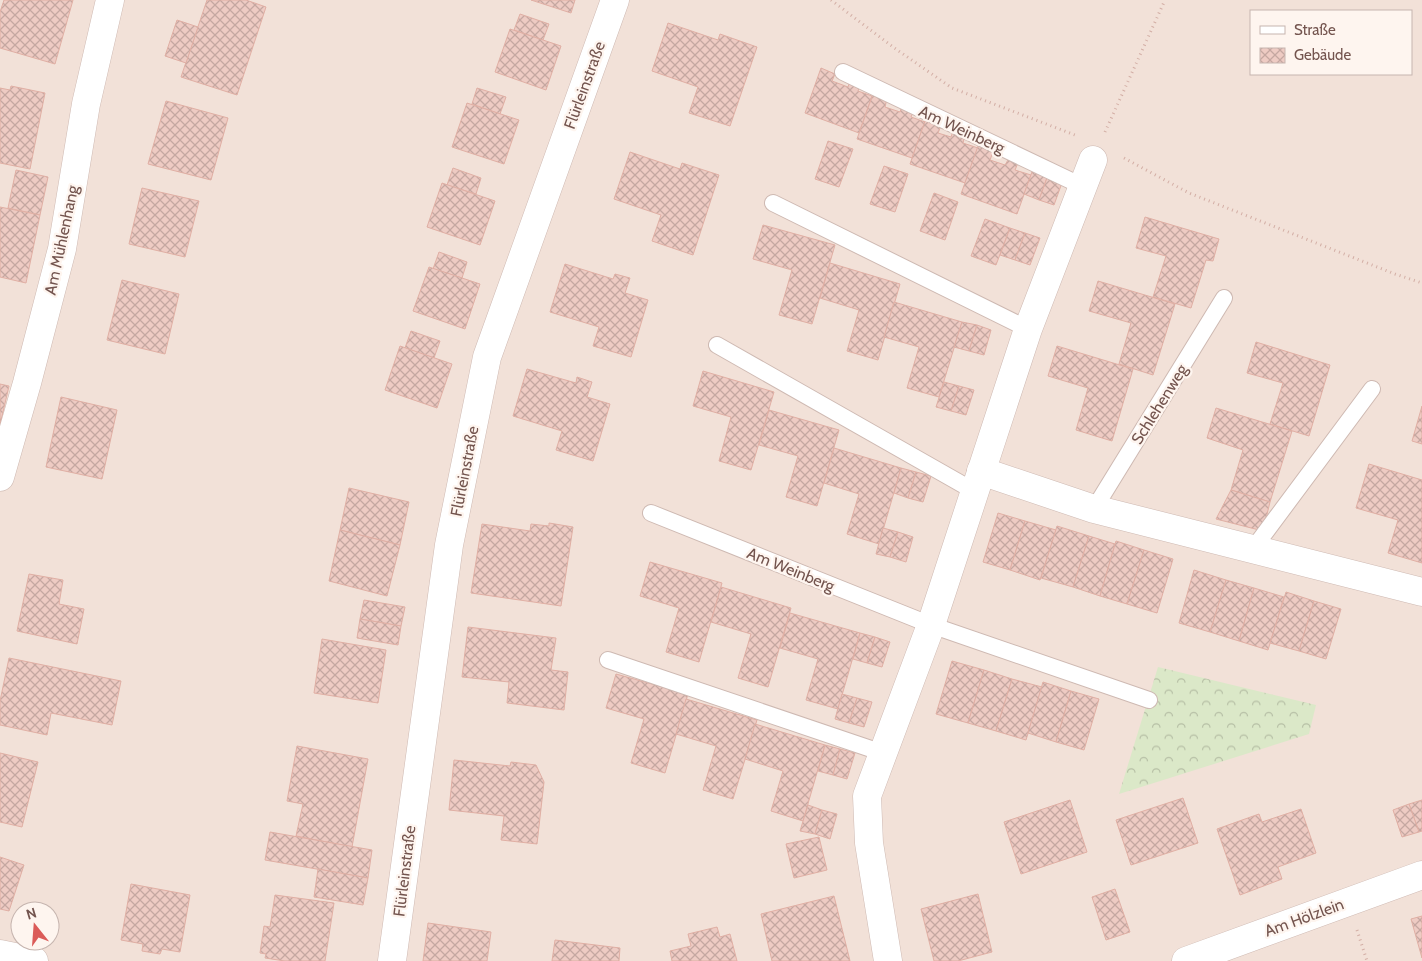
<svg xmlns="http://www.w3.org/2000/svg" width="1422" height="961" font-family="Cabin,sans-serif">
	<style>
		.residential { fill: #f2e1d8; fill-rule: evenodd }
		.forest { fill: url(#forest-crowns) }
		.building { fill: url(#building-cross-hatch); stroke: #e0afa4 }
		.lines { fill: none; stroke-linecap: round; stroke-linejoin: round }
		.service-casing { stroke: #ceb9b2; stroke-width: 18 }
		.minor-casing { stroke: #ceb9b2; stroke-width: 29 }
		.path { stroke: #d3aea5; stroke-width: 3; stroke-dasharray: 1 4; stroke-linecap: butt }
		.service { stroke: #fff; stroke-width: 16 }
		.minor { stroke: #fff; stroke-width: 28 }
		.labels { text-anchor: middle; stroke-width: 4.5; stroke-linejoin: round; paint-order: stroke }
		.street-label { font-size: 16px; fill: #73544e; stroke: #fef5ef }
	</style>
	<defs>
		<pattern id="forest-crowns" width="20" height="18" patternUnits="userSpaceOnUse" patternTransform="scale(1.25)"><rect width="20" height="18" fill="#dbe8c8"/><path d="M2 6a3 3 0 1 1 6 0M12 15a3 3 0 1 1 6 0" fill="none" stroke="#b6bfa5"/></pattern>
		<pattern id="building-cross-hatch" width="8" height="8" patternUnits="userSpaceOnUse" patternTransform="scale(1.25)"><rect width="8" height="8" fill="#eecbc3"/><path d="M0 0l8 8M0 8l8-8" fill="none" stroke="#c5a7a1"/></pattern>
	</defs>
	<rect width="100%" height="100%" fill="#fbf0e9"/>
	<!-- residential -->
	<path class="residential" d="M 0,0 L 1422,0 L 1422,961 L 0,961 ZM 1251,11 L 1411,11 L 1411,74 L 1251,74 ZM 20,911 L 50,911 L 50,941 L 20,941 Z"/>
	<!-- forest -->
	<polygon class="forest" points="1158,667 1316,705 1309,734 1119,794"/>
	<!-- building -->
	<g class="building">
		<polygon points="4,0 73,0 55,64 0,48 0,12"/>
		<polygon points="207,0 246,0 266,7 237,95 181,77"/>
		<polygon points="531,0 575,0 571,13"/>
		<polygon points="520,14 549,24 543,40 514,30"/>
		<polygon points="177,20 198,27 186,63 165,56"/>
		<polygon points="668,23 718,40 720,34 757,47 730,126 689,113 698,87 652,71"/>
		<polygon points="510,29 561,46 546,90 495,72"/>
		<polygon points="821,68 835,74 832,81 848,87 850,81 860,85 858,91 872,96 859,133 805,113"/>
		<polygon points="11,86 45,93 30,169 0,163 0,88 10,90"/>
		<polygon points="477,88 506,97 500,114 472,104"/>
		<polygon points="873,94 887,99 885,107 900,112 902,106 914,110 911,117 925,122 912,158 857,139"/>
		<polygon points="166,101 228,118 211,180 148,164"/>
		<polygon points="467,103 519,120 504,164 452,147"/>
		<polygon points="925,121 941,126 938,133 951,137 953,131 965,135 963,143 978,148 965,183 910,164"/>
		<polygon points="828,141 853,149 839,187 815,179"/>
		<polygon points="978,146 993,152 990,160 1005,165 1008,160 1018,163 1015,170 1031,175 1017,214 961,194"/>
		<polygon points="630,152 680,169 682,163 719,175 693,255 652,241 661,215 614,199"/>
		<polygon points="884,166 908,174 895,212 870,204"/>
		<polygon points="453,168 481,178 476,194 447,185"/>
		<polygon points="1033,169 1048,175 1039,200 1024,194"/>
		<polygon points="16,170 48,177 40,215 8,208"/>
		<polygon points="1048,175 1063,180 1054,205 1039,200"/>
		<polygon points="442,183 495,201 480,245 427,227"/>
		<polygon points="142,188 199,201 185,257 129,244"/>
		<polygon points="934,193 958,202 945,240 920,231"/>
		<polygon points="0,207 40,215 26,283 0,277"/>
		<polygon points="1145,217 1219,239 1213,261 1206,260 1191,308 1153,297 1166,256 1136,248"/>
		<polygon points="985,219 1010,228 996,265 971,256"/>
		<polygon points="763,225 835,245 812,324 779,315 792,270 753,259"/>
		<polygon points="1010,228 1025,233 1015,260 1000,255"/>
		<polygon points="1025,233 1040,238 1030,265 1015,260"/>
		<polygon points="439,252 467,262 462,278 433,269"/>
		<polygon points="830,263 900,284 878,360 847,351 859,310 820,298"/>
		<polygon points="565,264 613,279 615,274 630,278 625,293 648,300 631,357 593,346 599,327 550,312"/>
		<polygon points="429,267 480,284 465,329 413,311"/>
		<polygon points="122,280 179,294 165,354 107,340"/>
		<polygon points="1098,281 1175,304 1153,375 1119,364 1131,323 1089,311"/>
		<polygon points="894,302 962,322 939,397 907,388 919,347 884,337"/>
		<polygon points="962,322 977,325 969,351 954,347"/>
		<polygon points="977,325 991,330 984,355 969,351"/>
		<polygon points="411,331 440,341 434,358 405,348"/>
		<polygon points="1256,342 1330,365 1309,436 1270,424 1283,383 1247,373"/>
		<polygon points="400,346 452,364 437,408 385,390"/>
		<polygon points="1057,346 1133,369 1112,441 1076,430 1088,388 1048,376"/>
		<polygon points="527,369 576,383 577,377 592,382 587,397 610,404 593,461 556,450 562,431 513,416"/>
		<polygon points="703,371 774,392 751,470 719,461 731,417 693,406"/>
		<polygon points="944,382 959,386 951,411 936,407"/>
		<polygon points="0,384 9,386 0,425"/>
		<polygon points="959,386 974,390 966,415 951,411"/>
		<polygon points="61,397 117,410 102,479 46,467"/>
		<polygon points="1422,406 1422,444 1412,441"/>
		<polygon points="1216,408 1292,431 1270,502 1231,490 1243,450 1207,438"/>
		<polygon points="769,410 839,430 817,506 786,497 798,456 759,445"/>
		<polygon points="834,448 901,468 879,544 847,534 859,494 824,483"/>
		<polygon points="1369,464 1422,480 1422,563 1388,553 1398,520 1356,508"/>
		<polygon points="901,468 916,472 908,498 894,493"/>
		<polygon points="916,472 931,476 923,502 908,498"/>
		<polygon points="349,488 409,502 400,545 340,530"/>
		<polygon points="1231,490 1270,502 1263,531 1216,519"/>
		<polygon points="998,513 1025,521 1010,570 983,562"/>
		<polygon points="1025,521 1056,530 1040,580 1010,570"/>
		<polygon points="549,523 573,527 561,606 471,593 482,524 530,531 531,524 549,526"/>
		<polygon points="1057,526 1089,536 1073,587 1041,578"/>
		<polygon points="883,528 898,532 890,557 876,554"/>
		<polygon points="340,530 400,545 387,596 329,581"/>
		<polygon points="898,532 913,537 906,562 890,557"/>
		<polygon points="1089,536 1115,544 1100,596 1073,587"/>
		<polygon points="1116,541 1144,550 1127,604 1100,596"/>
		<polygon points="1144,550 1173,559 1157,613 1127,604"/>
		<polygon points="650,562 722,583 699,662 666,652 679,608 640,596"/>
		<polygon points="1194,570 1226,580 1210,632 1179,623"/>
		<polygon points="29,574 63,580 59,604 84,609 77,644 17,631"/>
		<polygon points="1226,580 1254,588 1239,641 1210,632"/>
		<polygon points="721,587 791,608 768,687 738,678 751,634 711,622"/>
		<polygon points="1254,588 1284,597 1268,650 1239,641"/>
		<polygon points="1286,592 1314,601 1299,651 1270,643"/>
		<polygon points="364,600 405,607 401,626 360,619"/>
		<polygon points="1314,601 1341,609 1326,659 1299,651"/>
		<polygon points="790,613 860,633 838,709 806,700 818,659 780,648"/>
		<polygon points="360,619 401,626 398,645 357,638"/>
		<polygon points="468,627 556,638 551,670 568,672 564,710 507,703 509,682 462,677"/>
		<polygon points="860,633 875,637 867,663 853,659"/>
		<polygon points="875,637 890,642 882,667 867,663"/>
		<polygon points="322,639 386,650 378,703 314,693"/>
		<polygon points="9,658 121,681 112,725 51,713 47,735 0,725 0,701"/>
		<polygon points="952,661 984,670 968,723 936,714"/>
		<polygon points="984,670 1012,679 996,731 968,723"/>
		<polygon points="616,674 688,694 665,773 631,763 644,719 606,708"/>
		<polygon points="1012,679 1042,687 1026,740 996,731"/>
		<polygon points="1043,682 1071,691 1056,742 1028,733"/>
		<polygon points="1071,691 1099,699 1084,750 1056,742"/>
		<polygon points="842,694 857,698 849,723 835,719"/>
		<polygon points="857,698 872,702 864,727 849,723"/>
		<polygon points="686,699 757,720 733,799 703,790 716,746 676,734"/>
		<polygon points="755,724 825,745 803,821 771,811 783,771 745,759"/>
		<polygon points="825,745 840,749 833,775 818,771"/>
		<polygon points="297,746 368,759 352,847 296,836 303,804 287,801"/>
		<polygon points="840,749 855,753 847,779 833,775"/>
		<polygon points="0,753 38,762 22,827 0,822"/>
		<polygon points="454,760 510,766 511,762 536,765 544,782 537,844 501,840 504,816 449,810"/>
		<polygon points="1183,798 1198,843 1131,865 1116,820"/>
		<polygon points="1070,800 1087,852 1021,874 1004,822"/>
		<polygon points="1422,800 1422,831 1419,832 1409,804"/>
		<polygon points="1409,804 1419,832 1402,837 1393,810"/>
		<polygon points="808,805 822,810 815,834 800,831"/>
		<polygon points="1301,809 1316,853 1278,867 1282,879 1240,895 1217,829 1259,814 1262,822"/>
		<polygon points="822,810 837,814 830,839 815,834"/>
		<polygon points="270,832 372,850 368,878 265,860"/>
		<polygon points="819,837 827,870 794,878 786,844"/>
		<polygon points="0,857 24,865 9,911 0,909"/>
		<polygon points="318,869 368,878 363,905 314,897"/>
		<polygon points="131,884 190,895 180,952 162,949 160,954 142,951 143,944 121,940"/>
		<polygon points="1115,889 1130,932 1106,940 1092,897"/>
		<polygon points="978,894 992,952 958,961 934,961 921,909"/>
		<polygon points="275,895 334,903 325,961 285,961 265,958 266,954 260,953 264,926 270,927"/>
		<polygon points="834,896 850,961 772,961 761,914"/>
		<polygon points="1422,916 1422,958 1411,919"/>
		<polygon points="428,923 491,932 487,961 423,961"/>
		<polygon points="717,927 720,937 730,934 737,961 672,961 670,951 691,946 688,934"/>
		<polygon points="555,940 620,948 619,961 552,961"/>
	</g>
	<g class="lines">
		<!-- service casing -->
		<g class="service-casing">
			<g id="service">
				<polyline points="843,72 1082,186"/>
				<polyline points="773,203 1028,329"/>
				<polyline points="717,345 974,491"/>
				<polyline points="1094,509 1224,298"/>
				<polyline points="651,513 931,625 1149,700"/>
				<polyline points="1253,549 1372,389"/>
				<polyline points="608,660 883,753"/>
			</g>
		</g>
		<!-- minor casing -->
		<g class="minor-casing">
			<g id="minor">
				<polyline points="981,471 1094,509 1422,592"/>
				<polyline points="0,477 27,383 62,249 86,104 110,0"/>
				<polyline points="0,954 34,961"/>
				<polyline points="392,961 449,545 487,357 615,0"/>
				<polyline points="888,961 869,843 867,796 931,625 1028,329 1093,160"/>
				<polyline points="1186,961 1422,875"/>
			</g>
		</g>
		<!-- path -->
		<g class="path">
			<polyline points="831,0 893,47 952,88 1075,135"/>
			<polyline points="1105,132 1165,0"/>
			<polyline points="1124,158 1189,193 1395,274 1422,283"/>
			<polyline points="1357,930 1367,961"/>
		</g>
		<!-- service -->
		<use href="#service" class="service"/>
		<!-- minor -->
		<use href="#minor" class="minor"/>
	</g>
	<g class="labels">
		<!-- street labels -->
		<g class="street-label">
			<text transform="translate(584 85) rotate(-70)" y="6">Flürleinstraße</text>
			<text transform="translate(962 129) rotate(25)" y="6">Am Weinberg</text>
			<text transform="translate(61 240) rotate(-78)" y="6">Am Mühlenhang</text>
			<text transform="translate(1159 404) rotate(-58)" y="6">Schlehenweg</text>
			<text transform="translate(464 471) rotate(-79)" y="6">Flürleinstraße</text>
			<text transform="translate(791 569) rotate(22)" y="6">Am Weinberg</text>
			<text transform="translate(404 871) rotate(-83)" y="6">Flürleinstraße</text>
			<text transform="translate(1304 917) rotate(-20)" y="6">Am Hölzlein</text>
		</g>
	</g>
	<!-- legend -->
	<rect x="1250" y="10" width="162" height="65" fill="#fef5ef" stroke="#c6b5af"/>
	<rect x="1260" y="26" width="25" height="8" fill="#ffffff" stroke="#c6b5af"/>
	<text x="1294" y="35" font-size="15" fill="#73544e">Straße</text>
	<rect x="1260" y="48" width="25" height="15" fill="url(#building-cross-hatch)" stroke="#c6b5af"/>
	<text x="1294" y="60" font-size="15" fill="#73544e">Gebäude</text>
	<!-- north arrow -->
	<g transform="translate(35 926) rotate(343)"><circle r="24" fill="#fef5ef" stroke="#c6b5af"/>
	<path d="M0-4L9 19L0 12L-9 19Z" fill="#db5b58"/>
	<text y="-8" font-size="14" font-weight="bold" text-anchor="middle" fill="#73544e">N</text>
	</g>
</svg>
